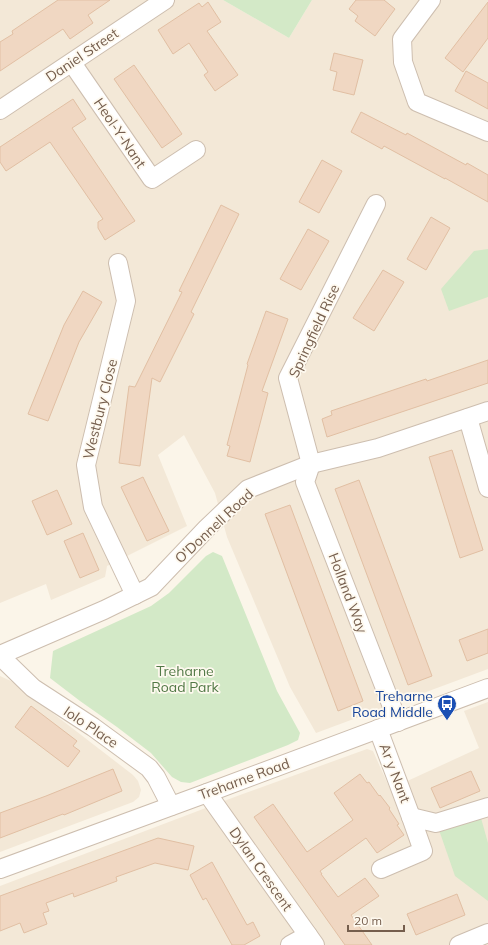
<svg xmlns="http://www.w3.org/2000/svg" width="488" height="945" font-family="Mulish,sans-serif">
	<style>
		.residential { fill: #f3e8d7 }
		.green { fill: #d3e9c7 }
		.building { fill: #f0d7c2; stroke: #e1bfa3 }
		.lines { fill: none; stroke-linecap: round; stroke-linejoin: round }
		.minor-casing { stroke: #cdbeaf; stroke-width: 20 }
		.minor { stroke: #fff; stroke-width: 18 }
		.labels { text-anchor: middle; stroke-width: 3.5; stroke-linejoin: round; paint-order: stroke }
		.street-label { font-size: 14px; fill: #755e4d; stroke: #fef9ef }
		.park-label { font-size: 14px; fill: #527946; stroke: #fef9ef }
		.transit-label { font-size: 14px; fill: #164399; stroke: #fef9ef; text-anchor: end }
	</style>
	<rect width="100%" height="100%" fill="#fbf5e9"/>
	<!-- residential -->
	<g class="residential">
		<polygon points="0,0 223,0 289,38 312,0 488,0 488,669 316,733 290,687 227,537 215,493 184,435 158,455 187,526 107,566 105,577 51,600 46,584 0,603"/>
		<polygon points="0,676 11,681 133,775 138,781 141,790 139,797 133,802 0,852"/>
		<polygon points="488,702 488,945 0,945 0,886 240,795 367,749 373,751 390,789 479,748 464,711"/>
	</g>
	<!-- green -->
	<g class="green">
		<polygon points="223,0 312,0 289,38"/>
		<polygon points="488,249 488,297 449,311 441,289 474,251"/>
		<polygon points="213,552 222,556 277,691 300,733 298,740 288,745 190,783 181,782 172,777 151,753 117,727 80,701 50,678 53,651 151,606 169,593 206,556"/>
		<polygon points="481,818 488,843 488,901 455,876 439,830"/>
	</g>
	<!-- building -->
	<g class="building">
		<polygon points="58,0 110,0 88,15 93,23 70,39 63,29 0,71 0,42 13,34 12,31"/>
		<polygon points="356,0 384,0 395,9 375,36 355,21 358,16 349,9"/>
		<polygon points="208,2 221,22 207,31 238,75 215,91 204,75 208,72 189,43 173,54 158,30 199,3 202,7"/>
		<polygon points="488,2 488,38 463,72 445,58"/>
		<polygon points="334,53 363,60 354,95 333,90 337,72 330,70"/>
		<polygon points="134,65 182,134 162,148 114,79"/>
		<polygon points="466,71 488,83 488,109 455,91"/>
		<polygon points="73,99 86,119 72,128 135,221 105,240 98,228 98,222 103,219 50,142 6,171 0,162 0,147"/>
		<polygon points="361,112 406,135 407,133 466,165 467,163 488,175 488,202 445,178 445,179 384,146 382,149 351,132"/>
		<polygon points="322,160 342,171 319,213 299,202"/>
		<polygon points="221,205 239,214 191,312 194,314 160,382 152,378 140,466 119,463 129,386 135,387 182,292 179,291"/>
		<polygon points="431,217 450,228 426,270 407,259"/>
		<polygon points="308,229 329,241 301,290 280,279"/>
		<polygon points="383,270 404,282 374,331 353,318"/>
		<polygon points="83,291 102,302 79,342 48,421 28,414 64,325"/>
		<polygon points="266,311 288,319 262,391 268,393 250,462 227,456 230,446 227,445 248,365 247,364"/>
		<polygon points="488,360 488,383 327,437 322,419 332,415 331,411 426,379 427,381"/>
		<polygon points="452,450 483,550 460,558 429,457"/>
		<polygon points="143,477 169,531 147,541 121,487"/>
		<polygon points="359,480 432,676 408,685 335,489"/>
		<polygon points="57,490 72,524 47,535 32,501"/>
		<polygon points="290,505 363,701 338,711 265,514"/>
		<polygon points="83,533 99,570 80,578 64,541"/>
		<polygon points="488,629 488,653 467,661 459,640"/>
		<polygon points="31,706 77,741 73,746 80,751 68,767 15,727"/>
		<polygon points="113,769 122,791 64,815 63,814 0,838 0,813 46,796"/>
		<polygon points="471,771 480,791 440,808 431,788"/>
		<polygon points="360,774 367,783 369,782 379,796 380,795 390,808 389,809 399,824 397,825 404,835 377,853 366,838 320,871 322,874 321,874 338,897 365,878 379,896 351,915 372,945 345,945 254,817 273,804 307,852 353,820 334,793"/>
		<polygon points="158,838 194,846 188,870 155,863 116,877 117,881 74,897 73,893 46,903 49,911 43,913 47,924 24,933 20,923 0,931 0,896"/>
		<polygon points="212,862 247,925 253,922 260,936 244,945 232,945 206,898 203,900 190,875"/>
		<polygon points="457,894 465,915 416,935 407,914"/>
	</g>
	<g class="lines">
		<!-- minor casing -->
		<g class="minor-casing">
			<g id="minor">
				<polyline points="431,0 402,39 403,62 417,102 488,132"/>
				<polyline points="72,63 152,179 196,150"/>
				<polyline points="0,110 165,0"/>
				<polyline points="376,204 288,378 311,464 305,482 398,722"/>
				<polyline points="118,263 126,301 86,465 93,507 135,595"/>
				<polyline points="468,418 488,488"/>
				<polyline points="0,655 104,610 151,587 207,528 248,489 311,464 378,448 488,411"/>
				<polyline points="0,656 33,688 93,727 149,768 156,777 171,806"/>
				<polyline points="378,729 411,817"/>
				<polyline points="207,793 315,945"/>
				<polyline points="0,869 207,793 488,688"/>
				<polyline points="381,869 423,851 411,817 436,823 488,807"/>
				<polyline points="290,945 308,935"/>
				<polyline points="459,945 488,933"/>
			</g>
		</g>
		<!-- minor -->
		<use href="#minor" class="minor"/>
	</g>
	<!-- icons -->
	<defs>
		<g id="bus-pin" transform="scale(1)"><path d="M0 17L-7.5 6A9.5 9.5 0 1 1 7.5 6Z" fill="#1a4fb4" stroke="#fef9ef"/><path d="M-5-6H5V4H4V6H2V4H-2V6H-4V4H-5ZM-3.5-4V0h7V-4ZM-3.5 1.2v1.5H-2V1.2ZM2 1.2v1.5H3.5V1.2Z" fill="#fff"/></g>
	</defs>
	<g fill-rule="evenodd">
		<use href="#bus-pin" x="447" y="704"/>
	</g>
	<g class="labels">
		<!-- street labels -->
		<g class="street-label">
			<text transform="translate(82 55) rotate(-34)" y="5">Daniel Street</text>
			<text transform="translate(120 133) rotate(56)" y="5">Heol-Y-Nant</text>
			<text transform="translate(314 331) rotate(-65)" y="5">Springfield Rise</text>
			<text transform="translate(100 409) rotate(-76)" y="5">Westbury Close</text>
			<text transform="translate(214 526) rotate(-43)" y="5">O'Donnell Road</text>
			<text transform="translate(348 593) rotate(69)" y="5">Holland Way</text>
			<text transform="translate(91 727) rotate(34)" y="5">Iolo Place</text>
			<text transform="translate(395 773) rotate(69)" y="5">Ar y Nant</text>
			<text transform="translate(244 779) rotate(-20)" y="5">Treharne Road</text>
			<text transform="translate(261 869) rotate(55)" y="5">Dylan Crescent</text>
		</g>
		<!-- park labels -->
		<g class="park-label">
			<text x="185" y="676">Treharne<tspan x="185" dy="16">Road Park</tspan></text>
		</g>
		<!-- transit labels -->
		<g class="transit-label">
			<text x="433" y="701">Treharne<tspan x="433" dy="16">Road Middle</tspan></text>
		</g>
	</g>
	<!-- scale -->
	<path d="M348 925v6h56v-6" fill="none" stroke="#755e4d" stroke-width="2"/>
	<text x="354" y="925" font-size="12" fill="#755e4d" stroke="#fef9ef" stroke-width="3" paint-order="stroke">20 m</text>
</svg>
